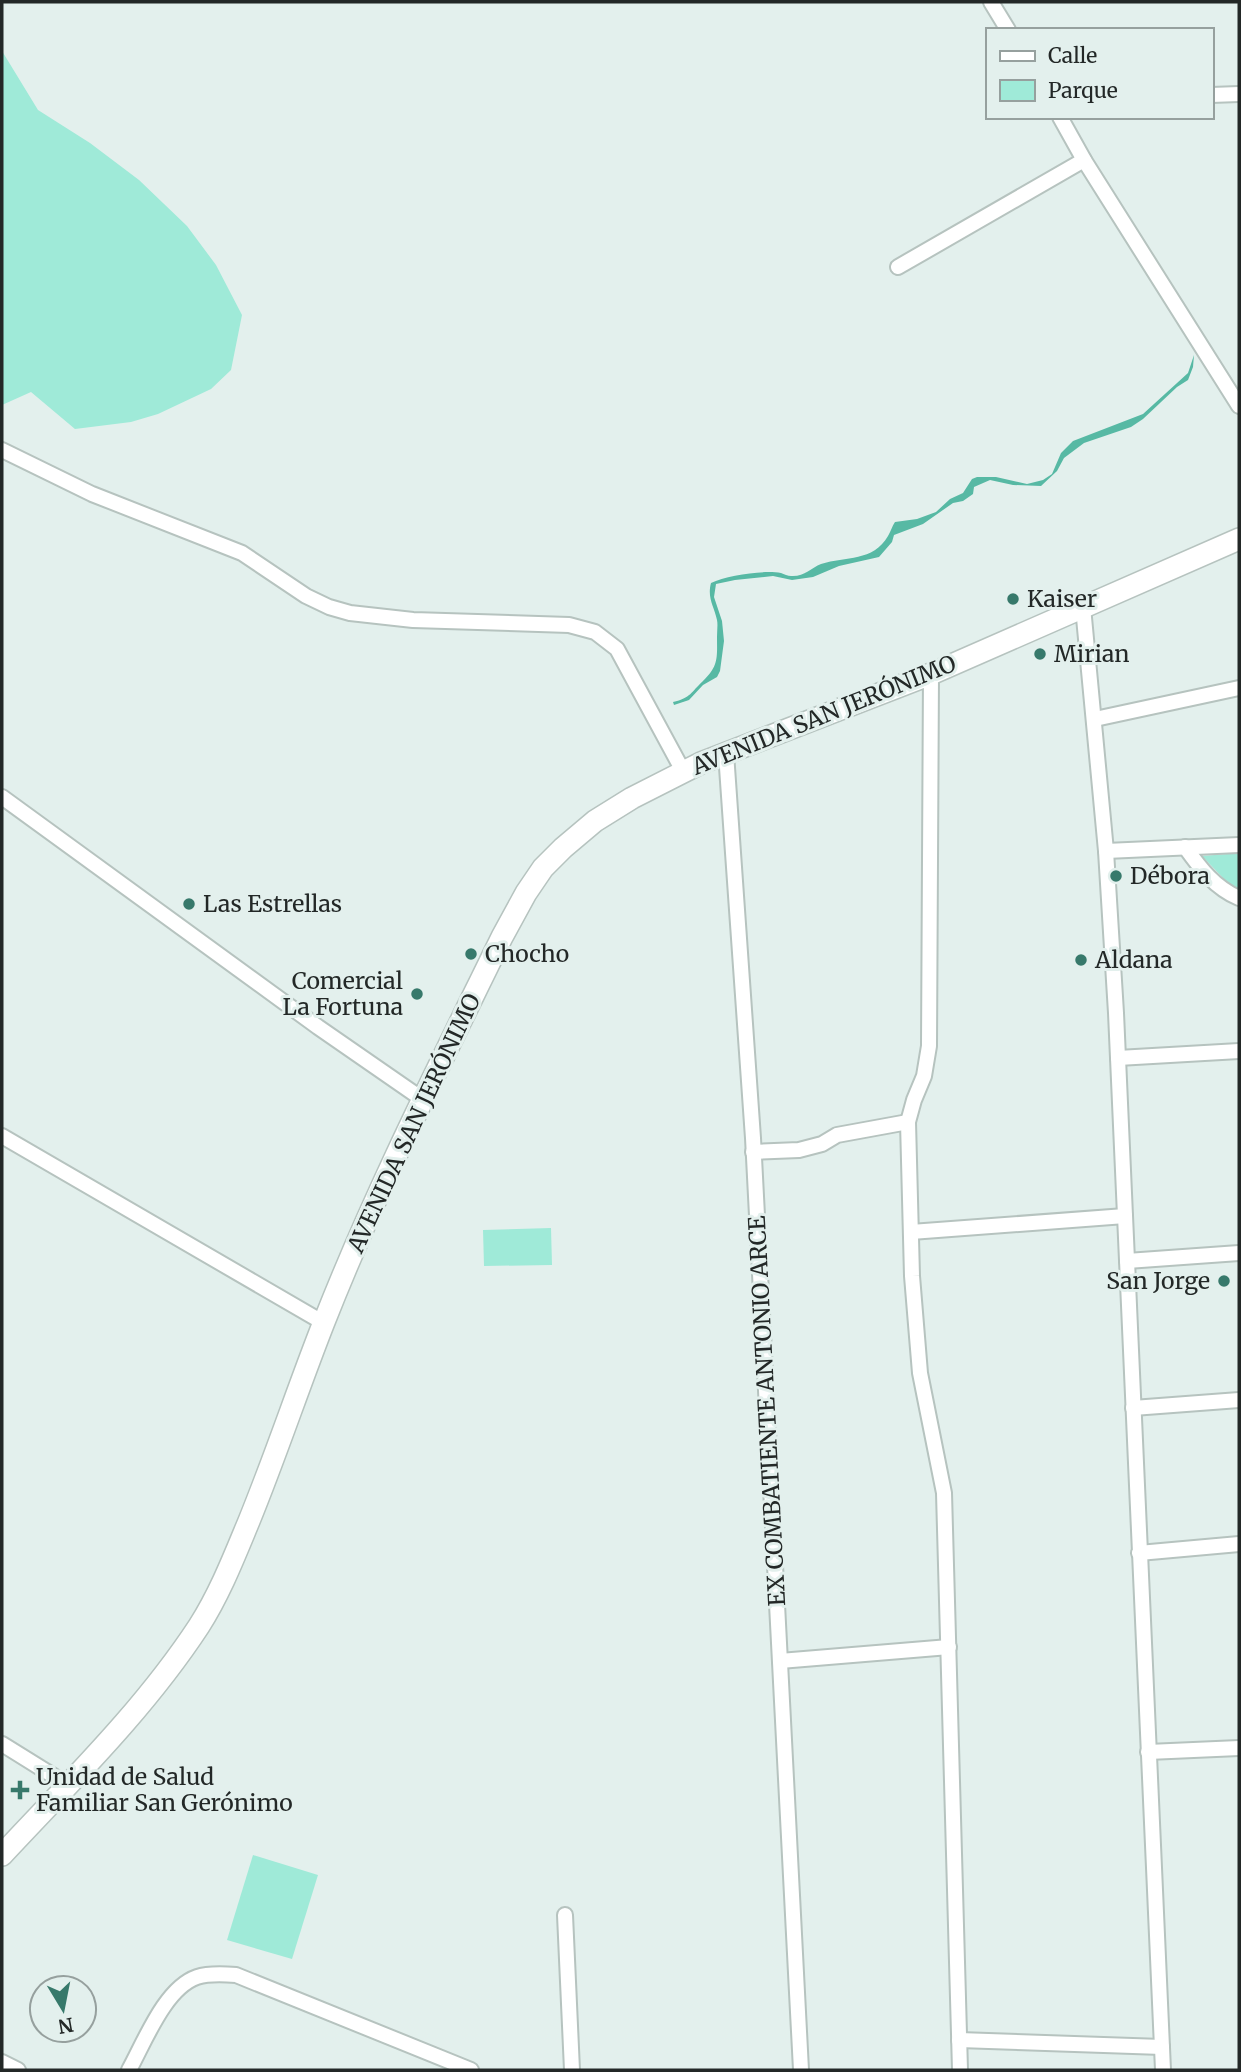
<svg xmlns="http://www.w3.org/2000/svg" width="1241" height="2072" font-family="Merriweather,serif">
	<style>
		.green { fill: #9fead8 }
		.water { fill: #57b9a4 }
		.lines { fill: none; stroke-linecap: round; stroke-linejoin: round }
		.street-casing { stroke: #b6c3bf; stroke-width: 18 }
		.secondary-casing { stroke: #b6c3bf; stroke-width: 24 }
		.street { stroke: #fff; stroke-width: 14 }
		.secondary { stroke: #fff; stroke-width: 21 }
		.poi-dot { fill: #37796b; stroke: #e3f0ed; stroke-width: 2.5 }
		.labels { text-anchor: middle; stroke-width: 6; stroke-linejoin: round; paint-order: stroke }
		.poi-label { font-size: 23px; fill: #232827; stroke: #e3f0ed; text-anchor: start }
		.street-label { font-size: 23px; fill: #232827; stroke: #e3f0ed }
	</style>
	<rect width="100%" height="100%" fill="#e3f0ed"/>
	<!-- green -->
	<g class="green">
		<polygon points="2,51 38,110 90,143 139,180 187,226 216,265 242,315 231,370 211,389 158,414 131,422 75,429 31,392 2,405"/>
		<polygon points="1239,853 1239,889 1226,881 1202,856"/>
		<polygon points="551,1228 552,1265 484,1266 483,1230"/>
		<polygon points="253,1855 318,1875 292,1959 227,1940"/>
	</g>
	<!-- water -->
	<path class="water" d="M 1194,355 L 1193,367 L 1188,380 L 1177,387 L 1143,419 L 1131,427 L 1084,443 L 1064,458 L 1057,471 L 1041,486 L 1013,485 L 990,480 L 974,487 L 973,494 L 963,501 L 953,503 L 923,524 L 894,535 L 892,542 L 879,557 L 839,566 L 813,577 L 792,580 L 773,576 L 735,580 L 716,584 L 714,597 L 722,621 L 724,641 L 720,671 L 717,677 L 703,685 L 689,700 L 674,705 L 673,702 C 691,698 691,692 703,681 C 719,666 717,657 717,637 C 717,631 718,625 717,620 C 714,606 707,598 711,583 C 727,575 764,570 781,573 C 784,574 788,576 791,576 C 804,577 811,568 821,564 C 846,556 873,562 888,536 C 891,531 892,526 895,522 L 917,519 L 936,512 L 950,499 L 963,493 L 972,479 L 977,477 L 996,477 L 1027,484 L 1043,480 L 1052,474 L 1061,453 L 1073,441 L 1143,414 L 1188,373 Z"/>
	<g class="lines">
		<!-- street casing -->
		<g class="street-casing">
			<g id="street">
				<polyline points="991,2 1008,30"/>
				<polyline points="1211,95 1239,94"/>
				<polyline points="1060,117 1084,160 1239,406"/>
				<polyline points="898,267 1084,160"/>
				<polyline points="2,450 92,494 242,553 306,596 329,607 350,613 413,620 569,625 595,632 617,649 683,771"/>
				<polyline points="1083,607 1106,851 1116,1013 1163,2070"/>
				<polyline points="931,674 929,1046 924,1076 914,1100 908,1122 912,1276 920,1373 944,1493 960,2070"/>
				<polyline points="1095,719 1239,688"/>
				<polyline points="726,753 753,1138 801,2070"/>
				<polyline points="2,797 318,1027 422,1099"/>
				<path d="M 1185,847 C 1200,868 1215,888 1239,898"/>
				<polyline points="1106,851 1239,845"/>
				<polyline points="1118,1058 1239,1051"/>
				<polyline points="2,1136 324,1323"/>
				<polyline points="753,1152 799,1150 822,1144 837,1135 908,1122"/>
				<polyline points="911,1232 1125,1216"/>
				<polyline points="1127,1261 1239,1253"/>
				<polyline points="1133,1408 1239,1400"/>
				<polyline points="1139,1553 1239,1544"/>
				<polyline points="780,1661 949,1647"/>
				<polyline points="2,1744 68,1785"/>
				<polyline points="1148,1752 1239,1748"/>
				<polyline points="565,1915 572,2070"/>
				<polyline points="959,2040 1162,2047"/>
				<polyline points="2,2062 18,2070"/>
				<path d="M 129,2070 C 145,2041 165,1988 197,1977 C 209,1973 224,1974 236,1975 L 471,2070"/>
			</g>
		</g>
		<!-- secondary casing -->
		<g class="secondary-casing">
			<path id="secondary" d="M 2,1855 C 70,1782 144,1710 199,1626 C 220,1593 234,1557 249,1521 C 276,1455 298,1388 324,1322 C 376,1190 440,1064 502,937 L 526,893 L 543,868 L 563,848 L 595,821 L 632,798 L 701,763 L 931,674 L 1239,539"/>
		</g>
		<!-- street -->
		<use href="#street" class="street"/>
		<!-- secondary -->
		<use href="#secondary" class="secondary"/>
	</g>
	<!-- markers -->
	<g class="poi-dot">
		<circle cx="1013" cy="599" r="7"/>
		<circle cx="1040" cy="654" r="7"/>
		<circle cx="1116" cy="876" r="7"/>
		<circle cx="189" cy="904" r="7"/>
		<circle cx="471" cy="954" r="7"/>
		<circle cx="1081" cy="960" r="7"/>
		<circle cx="417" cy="994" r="7"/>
		<circle cx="1224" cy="1281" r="7"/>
		<path d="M16.5 1779.5h7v7h7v7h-7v7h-7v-7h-7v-7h7z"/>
	</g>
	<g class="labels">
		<!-- poi labels -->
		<g class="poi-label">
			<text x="1027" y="607">Kaiser</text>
			<text x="1054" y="662">Mirian</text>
			<text x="1130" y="884">Débora</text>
			<text x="203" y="912">Las Estrellas</text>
			<text x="485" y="962">Chocho</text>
			<text x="1095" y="968">Aldana</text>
			<text x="403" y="989" text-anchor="end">Comercial<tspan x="403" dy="26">La Fortuna</tspan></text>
			<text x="1210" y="1289" text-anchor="end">San Jorge</text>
			<text x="36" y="1785">Unidad de Salud<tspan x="36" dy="26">Familiar San Gerónimo</tspan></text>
		</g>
		<!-- street labels -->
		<g class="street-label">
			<text transform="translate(824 715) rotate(-22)" y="8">AVENIDA SAN JERÓNIMO</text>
			<text transform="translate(414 1123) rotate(-65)" y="8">AVENIDA SAN JERÓNIMO</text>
			<text transform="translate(767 1411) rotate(-93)" y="8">EX COMBATIENTE ANTONIO ARCE</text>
		</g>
	</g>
	<!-- border -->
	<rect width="1241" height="2072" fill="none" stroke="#232827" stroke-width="7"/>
	<!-- legend -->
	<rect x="986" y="28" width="228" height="91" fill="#e3f0ed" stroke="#96a09e" stroke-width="2"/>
	<rect x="1000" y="51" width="35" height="10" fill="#ffffff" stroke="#96a09e" stroke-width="2"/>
	<text x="1048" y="63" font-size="21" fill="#232827">Calle</text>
	<rect x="1000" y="80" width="35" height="21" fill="#9fead8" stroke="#96a09e" stroke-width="2"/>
	<text x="1048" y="98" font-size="21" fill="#232827">Parque</text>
	<!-- north arrow -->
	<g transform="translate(63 2009) rotate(170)"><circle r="33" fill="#e3f0ed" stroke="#96a09e" stroke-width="2"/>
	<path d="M0-5L12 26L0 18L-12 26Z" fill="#37796b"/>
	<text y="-10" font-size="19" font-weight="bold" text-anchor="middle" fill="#232827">N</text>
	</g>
</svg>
